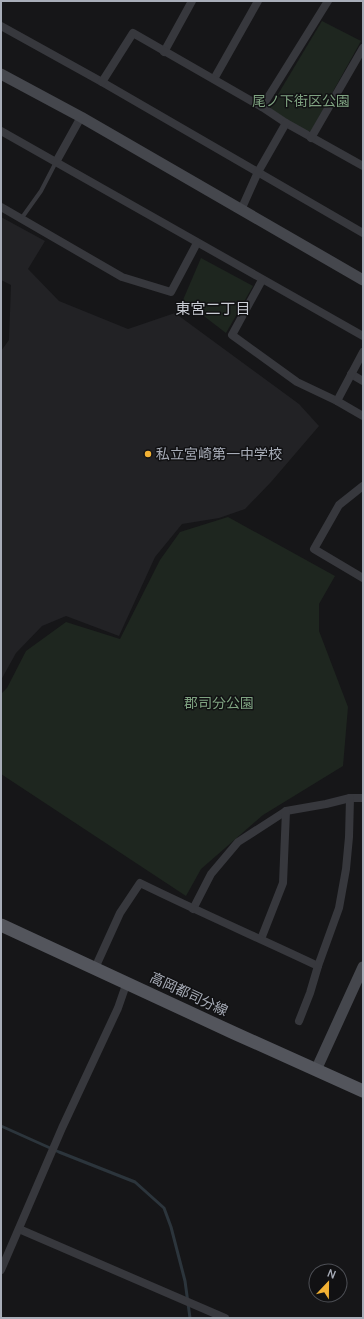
<svg xmlns="http://www.w3.org/2000/svg" width="364" height="1319" font-family="Manrope,'Noto Sans JP',sans-serif">
	<style>
		.built { fill: #222225 }
		.park { fill: #1e261f }
		.lines { fill: none; stroke-linecap: round; stroke-linejoin: round }
		.stream { stroke: #2c353c; stroke-width: 3 }
		.lane { stroke: #37383d; stroke-width: 4 }
		.street { stroke: #37383d; stroke-width: 8 }
		.secondary { stroke: #45474d; stroke-width: 11 }
		.primary { stroke: #53555c; stroke-width: 13 }
		.poi-dot { fill: #f2b134; stroke: #111113; stroke-width: 1.5 }
		.labels { text-anchor: middle; stroke-width: 3; stroke-linejoin: round; paint-order: stroke }
		.park-label { font-size: 14px; fill: #7fa381; stroke: #111113 }
		.poi-label { font-size: 14px; fill: #a8adb8; stroke: #111113; text-anchor: start }
		.street-label { font-size: 14px; fill: #a8adb8; stroke: #111113 }
		.neighbourhood-label { font-size: 15px; fill: #c9ccd4; stroke: #111113 }
	</style>
	<rect width="100%" height="100%" fill="#161618"/>
	<!-- built -->
	<polygon class="built" points="1,217 45,241 28,269 59,301 128,329 175,313 299,404 319,426 271,482 245,509 219,518 182,524 155,557 119,636 66,616 42,626 16,653 1,680 1,351 9,340 11,285 1,280"/>
	<!-- park -->
	<g class="park">
		<polygon points="322,21 361,41 311,131 306,131 271,112 271,106"/>
		<polygon points="201,258 253,286 226,333 183,300"/>
		<polygon points="228,517 335,576 319,604 319,631 348,707 343,766 263,815 201,869 186,896 1,774 1,694 7,688 26,651 66,622 120,639 160,560 180,532"/>
	</g>
	<g class="lines">
		<!-- stream -->
		<polyline class="stream" points="1,1126 59,1152 135,1182 164,1208 171,1227 185,1281 190,1318"/>
		<!-- lane -->
		<polyline class="lane" points="21,219 41,191 56,162"/>
		<!-- street -->
		<g class="street">
			<polyline points="1,26 102,82 363,233"/>
			<polyline points="164,52 192,1"/>
			<polyline points="214,79 258,1"/>
			<polyline points="102,82 133,33 262,107 286,123 363,166"/>
			<polyline points="262,107 328,1"/>
			<polyline points="1,131 363,336"/>
			<polyline points="311,138 363,48"/>
			<polyline points="56,162 81,117"/>
			<polyline points="1,207 122,277 171,292 197,243"/>
			<polyline points="241,210 258,172 286,123"/>
			<polyline points="262,280 232,335 297,382 337,401 363,416"/>
			<polyline points="351,374 363,381"/>
			<polyline points="337,401 363,352"/>
			<polyline points="363,486 339,505 314,549 363,578"/>
			<polyline points="193,909 211,874 238,842 286,811 326,804 350,798 363,798"/>
			<polyline points="261,939 283,883 286,811"/>
			<path d="M 95,968 L 120,913 L 140,883 C 199,912 259,938 318,966"/>
			<polyline points="299,1021 310,993 318,966 339,908 346,869 349,837 350,798"/>
			<polyline points="19,1229 225,1318"/>
			<polyline points="1,1270 62,1128 118,1008 127,982"/>
		</g>
		<!-- secondary -->
		<g class="secondary">
			<polyline points="1,74 81,117 363,280"/>
			<polyline points="316,1070 363,967"/>
		</g>
		<!-- primary -->
		<polyline class="primary" points="1,925 234,1033 363,1091"/>
	</g>
	<!-- markers -->
	<circle class="poi-dot" cx="148" cy="454" r="4"/>
	<g class="labels">
		<!-- park labels -->
		<g class="park-label">
			<text x="301" y="106">尾ノ下街区公園</text>
			<text x="219" y="708">郡司分公園</text>
		</g>
		<!-- poi labels -->
		<g class="poi-label">
			<text x="156" y="459">私立宮崎第一中学校</text>
		</g>
		<!-- street labels -->
		<g class="street-label">
			<text transform="translate(189 994) rotate(25)" y="5">高岡都司分線</text>
		</g>
		<!-- neighbourhood labels -->
		<g class="neighbourhood-label">
			<text x="213" y="314">東宮二丁目</text>
		</g>
	</g>
	<!-- border -->
	<rect width="364" height="1319" fill="none" stroke="#a8adb8" stroke-width="4"/>
	<!-- north arrow -->
	<g transform="translate(328 1283) rotate(22)"><circle r="19" fill="#111113" stroke="#4d4f55"/>
	<path d="M0-3L7 15L0 10L-7 15Z" fill="#f2b134"/>
	<text y="-6" font-size="11" font-weight="bold" text-anchor="middle" fill="#a8adb8">N</text>
	</g>
</svg>
